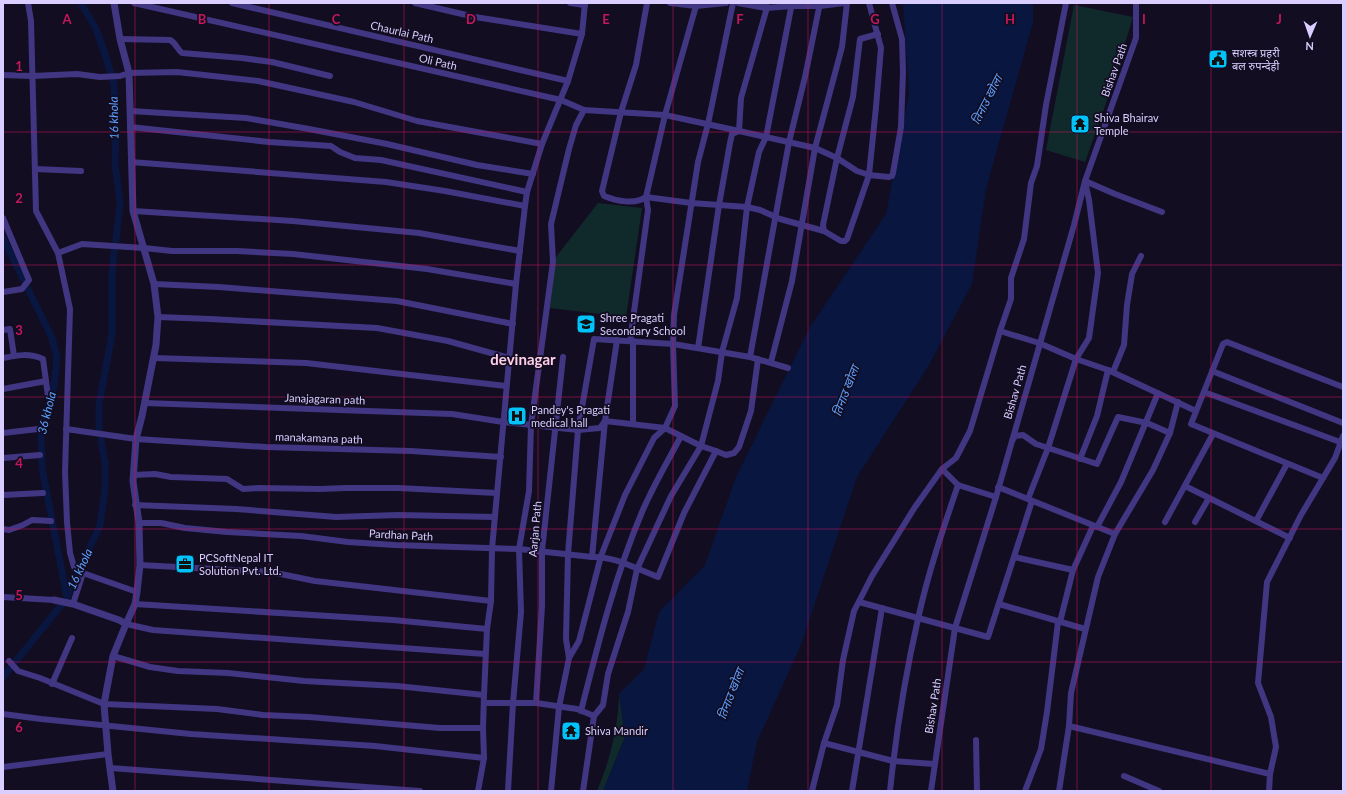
<svg xmlns="http://www.w3.org/2000/svg" width="1346" height="794" font-family="Lato,'Noto Sans Devanagari',sans-serif">
	<style>
		.green { fill: #102a2c }
		.water { fill: #081640 }
		.lines { fill: none; stroke-linecap: round; stroke-linejoin: round }
		.canal { stroke: #081640; stroke-width: 7 }
		.minor { stroke: #413682; stroke-width: 6 }
		.tertiary { stroke: #413682; stroke-width: 7 }
		.grid { fill: none; stroke: #c2185b; stroke-width: 1; stroke-opacity: 0.55 }
		.labels { text-anchor: middle; stroke-width: 3.5; stroke-linejoin: round; paint-order: stroke }
		.street-label { font-size: 11px; fill: #d9ceff; stroke: #130d22 }
		.poi-label { font-size: 11px; fill: #d9ceff; stroke: #130d22; text-anchor: start }
		.water-label { font-size: 12px; font-style: italic; fill: #5ca1ff; stroke: #130d22 }
		.district-label { font-size: 15px; font-weight: bold; fill: #ffd0e8; stroke: #130d22 }
		.grid-label { font-size: 13px; text-anchor: middle; font-weight: bold; fill: #c2185b; stroke: #130d22; stroke-width: 3.5; stroke-linejoin: round; paint-order: stroke }
	</style>
	<rect width="100%" height="100%" fill="#130d22"/>
	<!-- green -->
	<g class="green">
		<polygon points="1074,5 1133,17 1111,89 1085,162 1046,150"/>
		<polygon points="598,203 642,208 626,317 550,308 556,257"/>
		<path d="M 619,694 L 625,737 L 603,791 L 597,791 C 610,760 618,729 619,694 Z"/>
	</g>
	<!-- water -->
	<polygon class="water" points="903,3 1033,3 1033,22 986,189 972,284 929,365 857,477 801,645 757,742 747,791 603,791 625,737 619,694 644,669 659,612 705,565 736,477 810,327 886,214 909,94"/>
	<g class="lines">
		<!-- canal -->
		<g class="canal">
			<polyline points="81,3 96,29 106,57 114,84 116,129 115,164 120,203 116,240"/>
			<polyline points="3,238 52,338 57,357 54,386 41,431 42,468 67,598"/>
			<polyline points="99,430 99,404 112,334 112,274 114,252"/>
			<polyline points="3,677 67,598 76,575 100,526 105,489 105,463 101,440"/>
		</g>
		<!-- minor -->
		<g class="minor">
			<polyline points="28,3 31,21 36,211 58,253 70,309 65,472 67,522 70,553 74,567 83,573 137,592"/>
			<polyline points="134,3 561,100 584,110 665,115 739,131 815,148 837,158 857,171 869,175 889,177 892,176 893,173 901,127 903,72 902,39 892,3"/>
			<polyline points="232,3 568,81"/>
			<polyline points="415,3 475,17 582,34"/>
			<polyline points="570,3 585,5"/>
			<path d="M 647,3 L 636,65 L 621,112 L 602,191 L 604,196 C 616,201 635,205 646,197 L 691,203 L 747,207 L 760,210 L 780,219 L 824,231 L 841,241 L 845,241 L 847,239 L 869,175 L 876,107 L 881,48 L 869,3"/>
			<polyline points="670,3 696,6 726,3"/>
			<polyline points="738,3 766,8 792,6 820,6 844,3"/>
			<path d="M 120,39 L 170,40 C 176,43 177,49 182,53 L 242,58 L 272,62 L 330,76"/>
			<polyline points="3,75 32,76 77,74 100,77 120,76 129,73 177,72 258,81 354,102 417,121 542,144"/>
			<polyline points="130,111 246,118 309,129 387,144 477,165 533,174"/>
			<polyline points="130,127 269,142 331,146 340,152 355,158 381,160 527,192"/>
			<polyline points="739,131 741,98 766,11 766,3"/>
			<polyline points="131,162 386,182 445,191 525,206"/>
			<polyline points="35,169 81,171"/>
			<polyline points="1085,181 1115,194 1162,212"/>
			<polyline points="133,211 293,221 419,233 520,251"/>
			<polyline points="3,218 29,280 22,289 3,292"/>
			<polyline points="824,231 823,225 837,158 853,97 860,39 878,34"/>
			<polyline points="58,253 82,244 144,248 172,251 237,251 293,254 427,269 516,284"/>
			<polyline points="154,284 219,287 397,301 513,324"/>
			<polyline points="158,317 210,319 377,328 448,341 509,358"/>
			<polyline points="3,330 10,329 14,356"/>
			<polyline points="1000,331 1039,343 1076,359 1108,370 1196,411"/>
			<polyline points="630,341 648,210 646,197 665,115 696,6 695,3"/>
			<polyline points="698,348 719,205 730,143 732,134 739,131"/>
			<polyline points="750,357 789,142 805,77 820,3"/>
			<path d="M 3,358 C 18,355 29,353 43,359 L 48,396"/>
			<polyline points="153,358 306,363 506,386"/>
			<polyline points="771,362 792,281 815,148 842,47 847,3"/>
			<polyline points="1212,371 1343,423"/>
			<polyline points="1113,372 1124,345 1127,305 1132,274 1141,256"/>
			<polyline points="3,389 46,381"/>
			<polyline points="1204,392 1340,442"/>
			<polyline points="145,403 452,414 503,422 578,430 600,428 605,421 665,428 701,446 716,451 726,455 734,453 739,447 751,411 758,359"/>
			<polyline points="633,423 633,341"/>
			<polyline points="66,429 136,439 266,447 411,451 501,457"/>
			<polyline points="3,433 38,429"/>
			<polyline points="1012,441 1015,436 1023,435 1036,444 1097,464 1118,417 1147,423 1170,433"/>
			<polyline points="3,458 40,455"/>
			<polyline points="1080,459 1097,416 1108,370"/>
			<polyline points="942,469 958,485 996,497"/>
			<polyline points="133,475 155,474 171,477 227,479 243,489 259,488 320,489 346,488 398,488 497,493"/>
			<polyline points="1323,478 1191,424 1223,344 1227,342 1343,387"/>
			<polyline points="1185,486 1290,538"/>
			<polyline points="998,487 1115,534"/>
			<polyline points="3,495 43,493"/>
			<polyline points="1028,499 1048,448 1076,359 1089,338 1098,273 1089,200 1085,182"/>
			<polyline points="135,505 236,509 336,517 398,515 495,517"/>
			<polyline points="1256,521 1287,464"/>
			<polyline points="1165,522 1213,434"/>
			<polyline points="1195,522 1209,498"/>
			<path d="M 139,523 L 161,523 L 185,528 L 227,532 L 301,536 L 348,542 L 395,545 L 519,549 L 592,557 C 615,556 636,569 658,577 L 684,513 L 716,451"/>
			<polyline points="1097,527 1121,482 1158,393"/>
			<polyline points="3,529 9,530 23,525 32,520 51,521"/>
			<polyline points="592,557 605,421 617,340"/>
			<polyline points="1014,557 1073,570"/>
			<polyline points="140,565 271,572 315,581 491,601"/>
			<polyline points="3,597 54,600"/>
			<polyline points="859,602 988,637 1032,501"/>
			<polyline points="73,604 83,573"/>
			<polyline points="135,604 393,620 487,629"/>
			<polyline points="999,604 1085,629"/>
			<polyline points="1060,622 1073,570 1093,526"/>
			<polyline points="126,624 153,630 485,654"/>
			<polyline points="113,656 150,667 178,671 228,673 304,681 397,686 484,695"/>
			<polyline points="569,658 579,641 601,556 625,495 654,438 665,428 675,406 673,344 674,315 698,162 708,124 733,3"/>
			<polyline points="9,661 18,671 40,678 104,704 217,709 263,715 309,717 440,728 483,728"/>
			<polyline points="52,684 72,638"/>
			<polyline points="484,703 536,703 577,709 594,716"/>
			<polyline points="536,703 542,606 542,551 563,357"/>
			<path d="M 581,711 C 598,644 615,576 642,512 C 653,486 668,461 681,436"/>
			<polyline points="3,714 41,719 191,734 375,746 484,758"/>
			<polyline points="1069,726 1270,774 1269,791"/>
			<polyline points="976,740 977,791"/>
			<polyline points="824,743 893,761 934,764"/>
			<polyline points="3,767 108,754"/>
			<polyline points="110,768 420,791"/>
			<polyline points="1270,774 1276,747 1271,717 1258,683 1267,582 1301,515 1335,458 1343,436"/>
			<polyline points="1124,776 1159,791"/>
			<polyline points="478,791 484,758 483,728 484,695 487,629 491,601 492,549 516,284 525,206 527,192 542,144 568,81 582,34 585,3"/>
			<polyline points="508,791 513,703 521,612 519,549 529,491 531,425 553,262 551,224 569,149 576,125 584,110"/>
			<polyline points="551,791 559,707 569,658 566,639 568,554 578,430 594,339 673,344 750,357 788,368"/>
			<polyline points="583,791 594,716 603,705 608,674 628,612 637,569 671,496 701,446 718,381 722,352 737,298 747,207 759,152 766,137 792,3"/>
			<polyline points="812,791 824,743 837,705 843,660 854,611 872,576 915,507 942,469 956,458 970,431 1000,331 1011,299 1011,278 1024,239 1031,183 1037,166 1046,105 1066,3"/>
			<polyline points="852,791 882,608"/>
			<path d="M 890,791 C 896,733 905,676 918,619 C 928,573 943,529 958,485"/>
			<polyline points="931,791 955,628 996,497 1074,225 1085,181 1136,38 1136,3"/>
			<polyline points="1025,791 1041,749 1047,712 1058,622"/>
			<polyline points="1059,791 1069,726 1071,693 1098,577 1115,534 1153,470 1170,433 1178,402"/>
		</g>
		<!-- tertiary -->
		<g class="tertiary">
			<polyline points="54,600 73,604 119,620 126,624"/>
			<polyline points="113,791 108,754 104,704 113,656 126,624 135,604 137,592 140,565 139,523 133,481 136,439 142,416 156,345 158,317 154,284 133,211 129,73 120,39 114,3"/>
		</g>
	</g>
	<!-- grid -->
	<path class="grid" d="M 135,3 L 135,791M 269,3 L 269,791M 404,3 L 404,791M 538,3 L 538,791M 673,3 L 673,791M 808,3 L 808,791M 942,3 L 942,791M 1077,3 L 1077,791M 1211,3 L 1211,791M 3,132 L 1343,132M 3,265 L 1343,265M 3,397 L 1343,397M 3,529 L 1343,529M 3,662 L 1343,662"/>
	<!-- icons -->
	<defs>
		<g id="civic-square" transform="scale(1)"><rect x="-9" y="-9" width="18" height="18" rx="4" fill="#00c4f9" stroke="#130d22"/><path d="M-.6-6.5H3V-4.5H.6V-3L4-1V1h2V6H-6V1h2V-1L-.6-3ZM-1.2 2.5V6h2.4V2.5Z" fill="#111"/></g>
		<g id="temple-square" transform="scale(1)"><rect x="-9" y="-9" width="18" height="18" rx="4" fill="#00c4f9" stroke="#130d22"/><path d="M0-6L5-2H3V0L6.5 2.5H4V6H1.5V3h-3V6H-4V2.5H-6.5L-3 0V-2H-5Z" fill="#111"/></g>
		<g id="school-square" transform="scale(1)"><rect x="-9" y="-9" width="18" height="18" rx="4" fill="#00c4f9" stroke="#130d22"/><path d="M0-5L7-2L0 1L-7-2ZM-4 1L0 2.5L4 1V4Q0 6-4 4Z" fill="#111"/></g>
		<g id="hospital-square" transform="scale(1)"><rect x="-9" y="-9" width="18" height="18" rx="4" fill="#00c4f9" stroke="#130d22"/><path d="M-5-5h3v3.5h4V-5h3V5h-3V1.5h-4V5h-3Z" fill="#111"/></g>
		<g id="office-square" transform="scale(1)"><rect x="-9" y="-9" width="18" height="18" rx="4" fill="#00c4f9" stroke="#130d22"/><path d="M-6-3h4V-5.5h4V-3h4V5H-6ZM-1-4.5V-3h2v-1.5ZM-6 0V1H6V0Z" fill="#111"/></g>
	</defs>
	<g fill-rule="evenodd">
		<use href="#civic-square" x="1218" y="59"/>
		<use href="#temple-square" x="1080" y="124"/>
		<use href="#school-square" x="586" y="324"/>
		<use href="#hospital-square" x="517" y="416"/>
		<use href="#office-square" x="185" y="564"/>
		<use href="#temple-square" x="571" y="731"/>
	</g>
	<g class="labels">
		<!-- street labels -->
		<g class="street-label">
			<text transform="translate(402 32) rotate(13)" y="4">Chaurlai Path</text>
			<text transform="translate(438 62) rotate(13)" y="4">Oli Path</text>
			<text transform="translate(1114 70) rotate(-70)" y="4">Bishav Path</text>
			<text transform="translate(1015 392) rotate(-74)" y="4">Bishav Path</text>
			<text transform="translate(325 399) rotate(2)" y="4">Janajagaran path</text>
			<text transform="translate(319 438) rotate(2)" y="4">manakamana path</text>
			<text transform="translate(535 529) rotate(-85)" y="4">Aarjan Path</text>
			<text transform="translate(401 535) rotate(3)" y="4">Pardhan Path</text>
			<text transform="translate(933 706) rotate(-81)" y="4">Bishav Path</text>
		</g>
		<!-- poi labels -->
		<g class="poi-label">
			<text x="1232" y="57">सशस्त्र प्रहरी<tspan x="1232" dy="13">बल रुपन्देही</tspan></text>
			<text x="1094" y="122">Shiva Bhairav<tspan x="1094" dy="13">Temple</tspan></text>
			<text x="600" y="322">Shree Pragati<tspan x="600" dy="13">Secondary School</tspan></text>
			<text x="531" y="414">Pandey's Pragati<tspan x="531" dy="13">medical hall</tspan></text>
			<text x="199" y="562">PCSoftNepal IT<tspan x="199" dy="13">Solution Pvt. Ltd.</tspan></text>
			<text x="585" y="735">Shiva Mandir</text>
		</g>
		<!-- water labels -->
		<g class="water-label">
			<text transform="translate(987 100) rotate(-63)" y="4">तिनाउ खोला</text>
			<text transform="translate(114 118) rotate(-91)" y="4">16 khola</text>
			<text transform="translate(846 391) rotate(-69)" y="4">तिनाउ खोला</text>
			<text transform="translate(47 413) rotate(-76)" y="4">36 khola</text>
			<text transform="translate(80 569) rotate(-65)" y="4">16 khola</text>
			<text transform="translate(731 694) rotate(-69)" y="4">तिनाउ खोला</text>
		</g>
		<!-- district labels -->
		<g class="district-label">
			<text x="523" y="365">devinagar</text>
		</g>
	</g>
	<g class="grid-label">
		<text x="67" y="24">A</text>
		<text x="202" y="24">B</text>
		<text x="336" y="24">C</text>
		<text x="471" y="24">D</text>
		<text x="606" y="24">E</text>
		<text x="740" y="24">F</text>
		<text x="875" y="24">G</text>
		<text x="1010" y="24">H</text>
		<text x="1144" y="24">I</text>
		<text x="1279" y="24">J</text>
		<text x="19" y="71">1</text>
		<text x="19" y="203">2</text>
		<text x="19" y="335">3</text>
		<text x="19" y="468">4</text>
		<text x="19" y="600">5</text>
		<text x="19" y="732">6</text>
	</g>
	<!-- border -->
	<rect width="1346" height="794" fill="none" stroke="#d9ceff" stroke-width="8"/>
	<!-- north arrow -->
	<g transform="translate(1310 36) rotate(182)" stroke="#130d22" stroke-width="3" paint-order="stroke">
	<path d="M0-3L7 15L0 10L-7 15Z" fill="#d9ceff"/>
	<text y="-6" font-size="11" font-weight="bold" text-anchor="middle" fill="#d9ceff">N</text>
	</g>
</svg>
